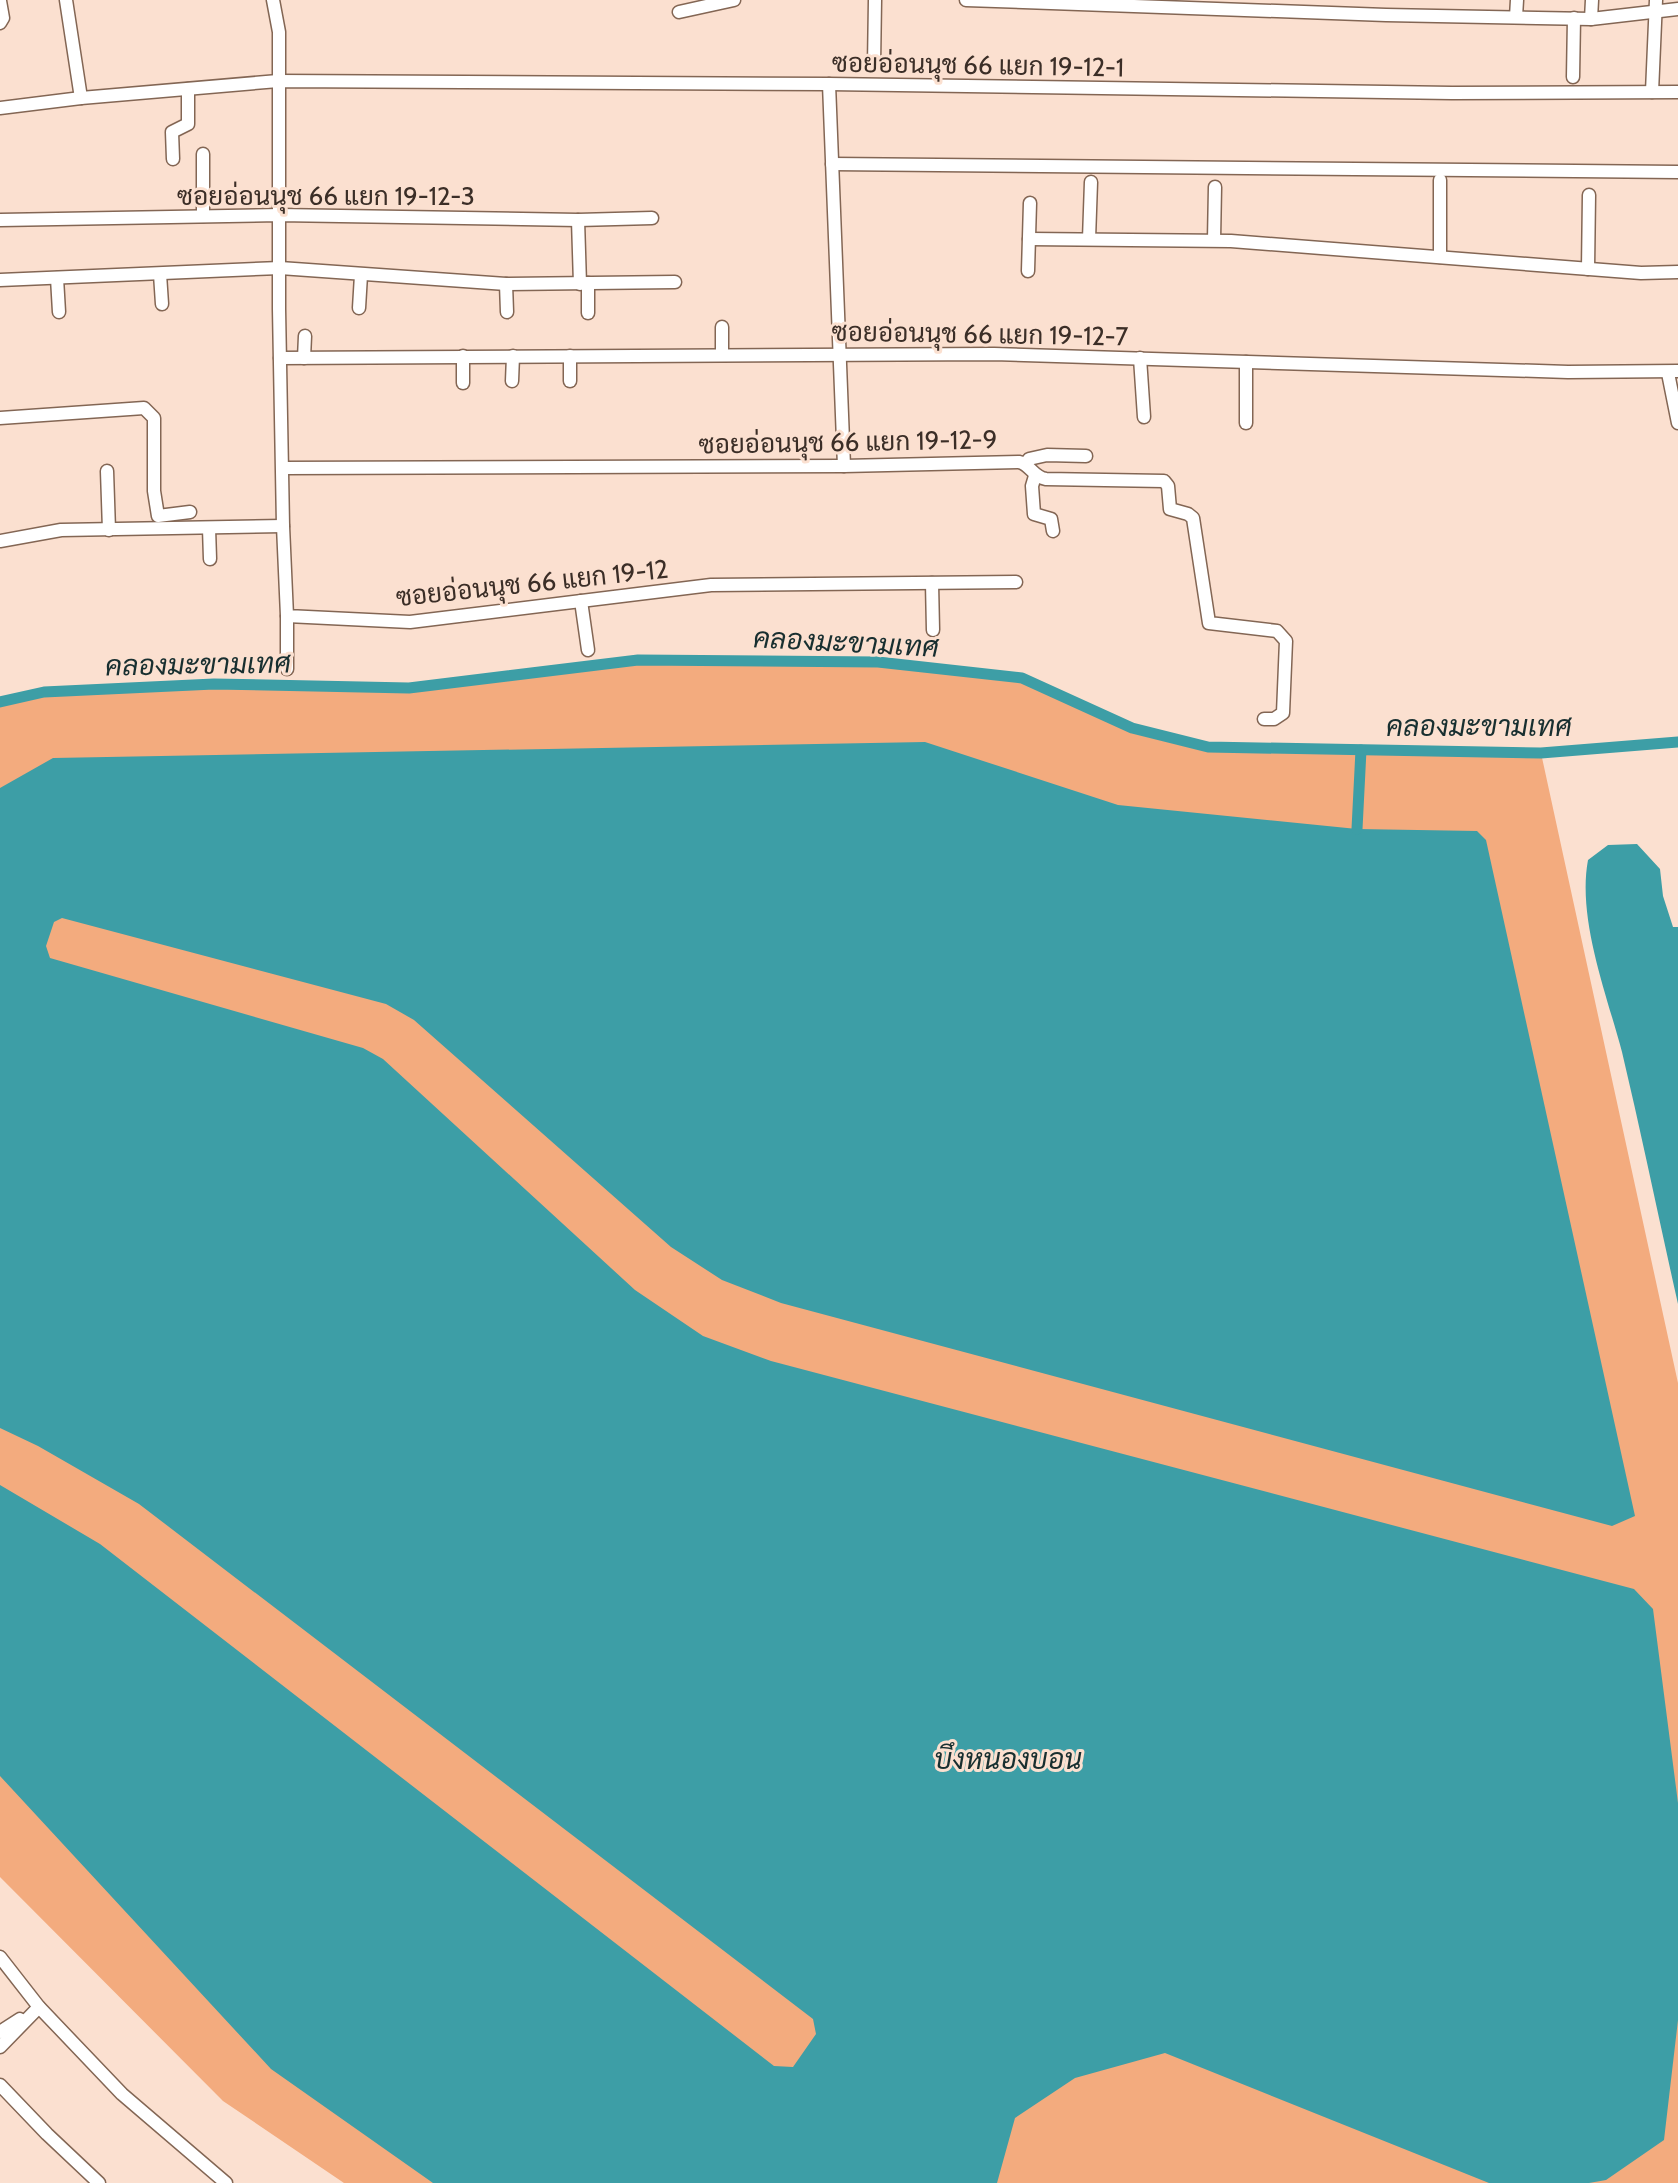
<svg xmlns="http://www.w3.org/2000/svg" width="1678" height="2183" font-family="Cabin,Sarabun,sans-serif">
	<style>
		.green { fill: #f3ab7e }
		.water { fill: #3d9ea6 }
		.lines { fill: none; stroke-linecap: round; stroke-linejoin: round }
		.canal { stroke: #3d9ea6; stroke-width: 11 }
		.street-casing { stroke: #836654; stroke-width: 15 }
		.street { stroke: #fff; stroke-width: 12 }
		.labels { text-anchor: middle; stroke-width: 6; stroke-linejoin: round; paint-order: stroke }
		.street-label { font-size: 26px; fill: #3b2e27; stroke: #fbe0d0 }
		.water-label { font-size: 28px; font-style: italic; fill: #182f30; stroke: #fbe0d0 }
	</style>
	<rect width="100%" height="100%" fill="#fbe0d0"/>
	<!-- green -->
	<polygon class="green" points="638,660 878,662 1022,678 1132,728 1208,747 1541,753 1678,1383 1678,2183 344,2183 223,2101 0,1877 0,702 44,692 214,684 409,688"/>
	<!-- water -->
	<g class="water">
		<polygon points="925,742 1118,805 1357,829 1477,831 1486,840 1635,1516 1612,1526 781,1303 722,1280 671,1247 414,1020 386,1004 62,918 54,922 46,946 50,958 363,1048 383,1059 635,1290 703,1336 771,1361 1634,1589 1653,1609 1678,1803 1678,2020 1664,2140 1606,2180 1589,2183 1489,2183 1165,2053 1075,2078 1015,2118 997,2183 433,2183 271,2069 0,1776 0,1485 100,1544 774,2066 793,2067 816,2034 813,2019 139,1504 38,1446 0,1428 0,788 53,758"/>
		<path d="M 1637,844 L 1660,869 L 1663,896 L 1673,927 L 1678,927 L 1678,1304 C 1659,1220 1642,1136 1622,1052 C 1607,995 1577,919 1588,860 L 1608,845 Z"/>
	</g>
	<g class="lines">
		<!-- canal -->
		<g class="canal">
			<polyline points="0,702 44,692 214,684 409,688 638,660 878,662 1022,678 1132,728 1208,747 1541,753 1678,742"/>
			<polyline points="1357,829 1361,750"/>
		</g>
		<!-- street casing -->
		<g class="street-casing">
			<g id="street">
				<polyline points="66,0 81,98"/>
				<polyline points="273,0 279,32 279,309 283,526 287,616 410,622 711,585 1016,582"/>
				<polyline points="966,0 1386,15 1591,19 1678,9"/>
				<polyline points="0,1 3,18 0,23"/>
				<polyline points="679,12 734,0"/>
				<polyline points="1516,17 1517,0"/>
				<polyline points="1591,19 1592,0"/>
				<polyline points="874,65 875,0"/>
				<polyline points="1573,77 1574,18"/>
				<polyline points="829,84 844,466"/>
				<polyline points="1652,92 1656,0"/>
				<polyline points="0,108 81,98 278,81 829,84 1452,93 1678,92"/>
				<polyline points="203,154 203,216"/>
				<polyline points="173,159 172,132 188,124 188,89"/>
				<polyline points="832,164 1678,172"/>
				<polyline points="1440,180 1440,257"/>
				<polyline points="0,220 279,215 578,220 652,218"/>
				<polyline points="578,220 580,284"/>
				<polyline points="1029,239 1231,241 1641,273 1678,272"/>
				<polyline points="1089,239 1091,182"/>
				<polyline points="1214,240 1215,187"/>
				<polyline points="1588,269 1589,195"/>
				<polyline points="1028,271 1030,203"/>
				<polyline points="160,274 162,304"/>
				<polyline points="57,278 59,312"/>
				<polyline points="0,280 280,268 506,284 675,282"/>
				<polyline points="588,283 588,313"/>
				<polyline points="506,284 507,312"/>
				<polyline points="359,308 361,275"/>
				<polyline points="722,327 722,354"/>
				<polyline points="463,356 463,383"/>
				<polyline points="570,356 570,381"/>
				<polyline points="280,358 994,354 1568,372 1678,371"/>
				<polyline points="304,358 305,336"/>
				<polyline points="1140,358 1144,417"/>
				<polyline points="1246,362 1246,423"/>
				<polyline points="1668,373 1678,423"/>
				<polyline points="512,381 513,356"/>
				<polyline points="0,418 144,408 154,418 154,491 158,516 190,512"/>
				<polyline points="1026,464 1029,459 1047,455 1086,456"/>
				<path d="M 283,468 L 844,466 L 1019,462 C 1030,464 1033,477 1046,479 L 1164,481 L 1168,486 L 1170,509 L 1188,514 L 1193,518 L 1209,623 L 1277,631 L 1286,641 L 1283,713 L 1274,719 L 1264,719"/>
				<polyline points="107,471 109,530"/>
				<polyline points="1035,476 1032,486 1034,514 1051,519 1053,531"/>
				<polyline points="209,528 210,559"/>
				<polyline points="0,541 61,530 283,526"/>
				<polyline points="932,583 933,630"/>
				<polyline points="581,601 588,650"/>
				<polyline points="287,669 287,616"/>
				<polyline points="0,1957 39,2007 122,2094 226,2183"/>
				<polyline points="0,2032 20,2019"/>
				<polyline points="0,2047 39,2007"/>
				<polyline points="0,2085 47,2134 99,2183"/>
			</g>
		</g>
		<!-- street -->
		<use href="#street" class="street"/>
	</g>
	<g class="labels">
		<!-- street labels -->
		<g class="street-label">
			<text transform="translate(978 65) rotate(1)" y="9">ซอยอ่อนนุช 66 แยก 19-12-1</text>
			<text x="326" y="205">ซอยอ่อนนุช 66 แยก 19-12-3</text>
			<text transform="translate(980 334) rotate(1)" y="9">ซอยอ่อนนุช 66 แยก 19-12-7</text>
			<text transform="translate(848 442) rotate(-1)" y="9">ซอยอ่อนนุช 66 แยก 19-12-9</text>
			<text transform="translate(532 583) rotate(-6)" y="9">ซอยอ่อนนุช 66 แยก 19-12</text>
		</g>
		<!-- water labels -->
		<g class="water-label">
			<text transform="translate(846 642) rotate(3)" y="10">คลองมะขามเทศ</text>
			<text transform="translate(198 664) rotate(-1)" y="10">คลองมะขามเทศ</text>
			<text x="1479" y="736">คลองมะขามเทศ</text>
			<text x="1008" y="1769">บึงหนองบอน</text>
		</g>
	</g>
</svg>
